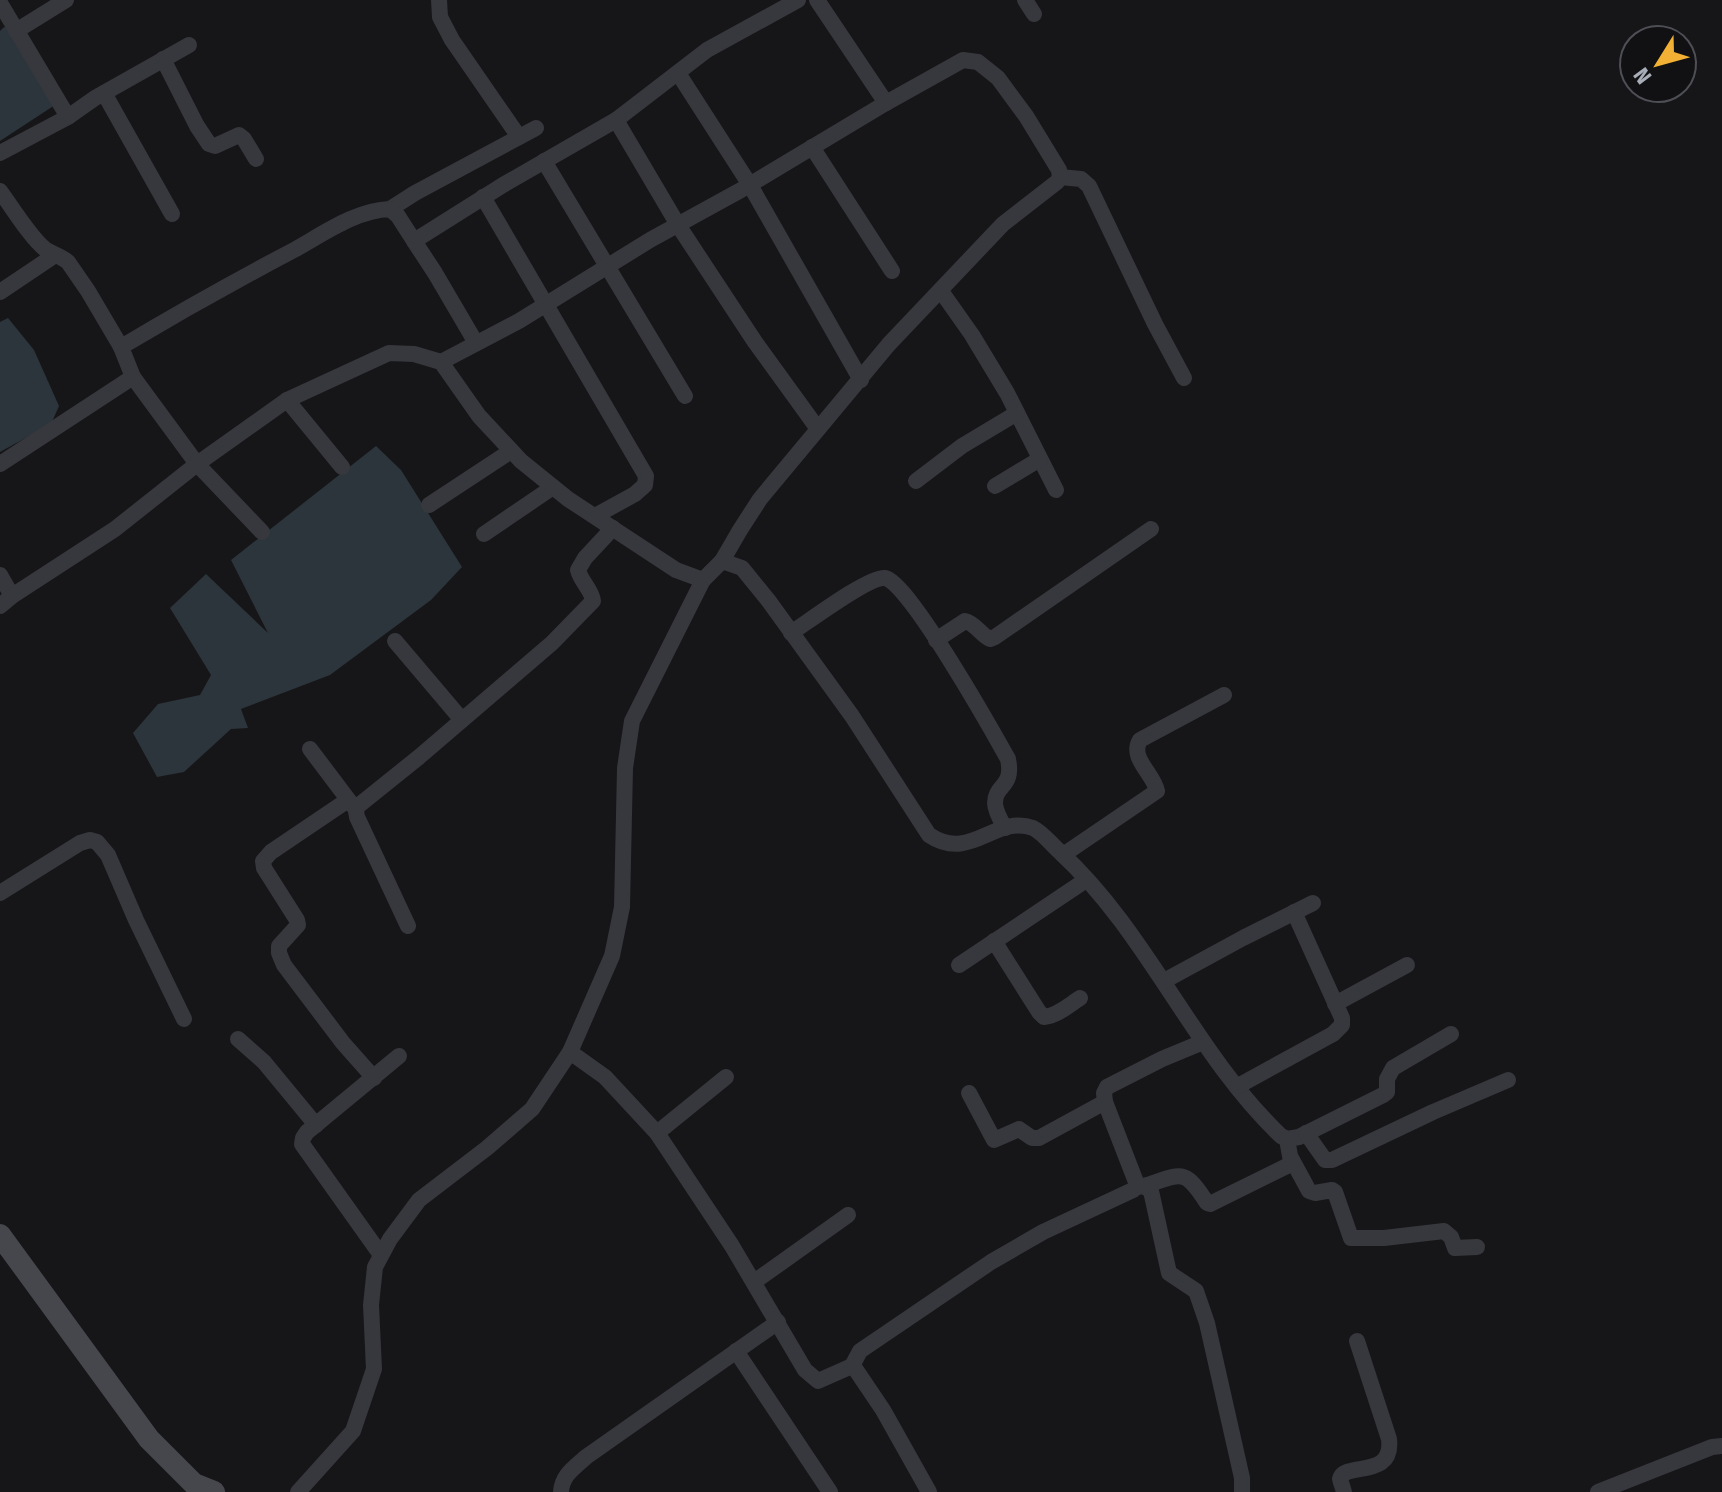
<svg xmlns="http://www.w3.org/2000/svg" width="1722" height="1492" font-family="'Fira Sans Condensed',sans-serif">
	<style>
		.water { fill: #2c353c }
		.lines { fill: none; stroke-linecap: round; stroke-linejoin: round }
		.minor { stroke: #37383d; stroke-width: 16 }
		.secondary { stroke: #45474d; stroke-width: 22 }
	</style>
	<rect width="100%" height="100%" fill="#161618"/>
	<!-- water -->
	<g class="water">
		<polygon points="4,27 12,29 58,103 0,141 0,31"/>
		<polygon points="8,318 34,350 59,406 51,424 0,452 0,322"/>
		<polygon points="376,446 401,470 462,567 431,600 330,675 241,709 248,728 231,729 184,772 157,777 133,733 158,704 200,695 211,675 170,608 206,574 268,633 231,560"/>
	</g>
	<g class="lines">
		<!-- minor -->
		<g class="minor">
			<polyline points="439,0 440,17 452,40 519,137"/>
			<polyline points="817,0 886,103"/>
			<polyline points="1025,0 1034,14"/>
			<polyline points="0,3 68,117 0,153"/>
			<polyline points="16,31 66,0"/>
			<polyline points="163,59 197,126 209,144 215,146 239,135 244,139 256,159"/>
			<polyline points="678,73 750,185 861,380"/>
			<polyline points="104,93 172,214"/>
			<polyline points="68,117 95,98 189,45"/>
			<polyline points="616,120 678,225 755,342 818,429"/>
			<polyline points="812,147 892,271"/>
			<polyline points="544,161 685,396"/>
			<polyline points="1060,177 1081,179 1089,186 1155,324 1184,378"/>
			<path d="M 0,191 C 12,207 30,237 45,249 C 52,254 61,256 68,262 L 88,291 L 121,347 L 133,377 L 197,464 L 262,532"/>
			<polyline points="483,197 646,476 645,485 635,494 595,516"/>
			<polyline points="390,209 415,193 536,128"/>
			<polyline points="941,291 972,335 1007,393 1056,490"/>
			<polyline points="0,292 55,255"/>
			<polyline points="476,343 435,273 414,241 503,185 616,120 707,50 798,0"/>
			<path d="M 121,347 C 178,313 235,281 294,250 C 323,234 356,210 390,209 L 398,216 L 414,241"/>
			<polyline points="441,362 519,321 650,240 741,190 886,103 963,60 978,62 998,78 1026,116 1059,170 1060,177 1057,182 1003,224 889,344 760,499 740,530 722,561"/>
			<polyline points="287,400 342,467"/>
			<polyline points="0,464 133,377"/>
			<polyline points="916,481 962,446 1017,413"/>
			<polyline points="995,486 1040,459"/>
			<polyline points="429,505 511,451"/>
			<polyline points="484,534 553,487"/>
			<polyline points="0,575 12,596"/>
			<path d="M 0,606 L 12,596 L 115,529 L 197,464 L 287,400 L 389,353 L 414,354 L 441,362 L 479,416 L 521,461 L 568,499 L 676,570 L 703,580 L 722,561 L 742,568 L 768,600 L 852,716 L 929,835 C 971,863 995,814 1033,828 C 1042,832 1052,845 1060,852 C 1149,934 1193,1052 1281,1136 L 1287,1139 L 1299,1137 L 1383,1095 L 1387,1092 L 1387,1079 L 1393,1068 L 1451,1034"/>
			<path d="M 791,633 C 808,622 869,576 885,578 C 908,581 993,732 1008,759 C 1014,788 995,784 995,803 C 995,811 1001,821 1005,828"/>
			<path d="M 936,640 L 965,621 C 975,623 981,635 990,639 L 995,637 L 1151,529"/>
			<polyline points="395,641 462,720"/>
			<polyline points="310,749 353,806"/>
			<polyline points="348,800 271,852 263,861 264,868 297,920 298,925 279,946 279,953 284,965 343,1043 374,1078"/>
			<path d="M 1063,855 L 1157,791 C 1154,774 1129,758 1140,740 L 1224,695"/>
			<polyline points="0,893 80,843 90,840 97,842 108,855 136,920 184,1019"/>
			<path d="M 408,926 L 357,817 L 356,811 L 358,806 L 419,757 L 552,643 L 593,601 C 592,590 581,582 578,570 L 585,558 L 613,528"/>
			<path d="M 994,941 L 1039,1012 L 1044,1017 C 1057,1016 1069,1005 1080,998"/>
			<polyline points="959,965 1086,880"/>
			<polyline points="1164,981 1243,938 1313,903"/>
			<polyline points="1335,1004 1407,965"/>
			<polyline points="238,1039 264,1062 316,1125"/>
			<polyline points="570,1052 605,1077 657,1133 732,1246 805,1370 818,1381 852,1366 854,1367 883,1410 929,1492"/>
			<polyline points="1238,1086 1333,1034 1342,1025 1342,1018 1294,912"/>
			<polyline points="969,1093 994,1140 1019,1129 1032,1138 1039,1138 1105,1102"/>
			<polyline points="657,1133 726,1077"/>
			<polyline points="1306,1133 1325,1160 1332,1160 1433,1112 1508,1080"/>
			<polyline points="1287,1139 1290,1156 1309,1191 1315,1193 1332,1190 1335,1192 1351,1238 1384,1238 1444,1231 1451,1237 1455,1248 1477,1247"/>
			<path d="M 1144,1186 C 1182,1174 1184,1167 1207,1203 L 1210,1204 L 1293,1163"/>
			<polyline points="1136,1187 1144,1186 1151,1191 1169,1273 1196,1291 1207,1323 1242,1478 1242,1492"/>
			<polyline points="381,1255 302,1144 303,1138 307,1132 399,1056"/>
			<polyline points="754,1282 848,1215"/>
			<polyline points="736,1351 830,1492"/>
			<polyline points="852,1366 860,1351 991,1262 1043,1232 1133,1190 1136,1187 1136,1182 1105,1102 1104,1093 1107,1087 1162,1059 1203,1042"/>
			<polyline points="298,1492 353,1431 374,1369 371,1305 375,1267 390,1239 419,1200 487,1148 532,1109 570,1052 612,956 622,907 625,768 632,721 703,580"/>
			<path d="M 561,1492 C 562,1475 574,1468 586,1457 L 778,1322"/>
			<path d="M 1344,1492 C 1344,1491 1340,1480 1340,1479 C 1344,1461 1394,1480 1389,1439 L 1357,1341"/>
			<polyline points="1598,1492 1712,1447 1722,1446"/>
		</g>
		<!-- secondary -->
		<polyline class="secondary" points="0,1235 149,1439 194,1484 214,1492"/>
	</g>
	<!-- north arrow -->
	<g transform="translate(1658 64) rotate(233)"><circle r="38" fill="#111113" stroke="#4d4f55" stroke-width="2"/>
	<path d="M0-6L14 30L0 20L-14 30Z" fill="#f2b134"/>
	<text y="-12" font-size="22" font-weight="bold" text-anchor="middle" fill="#a8adb8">N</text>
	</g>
</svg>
